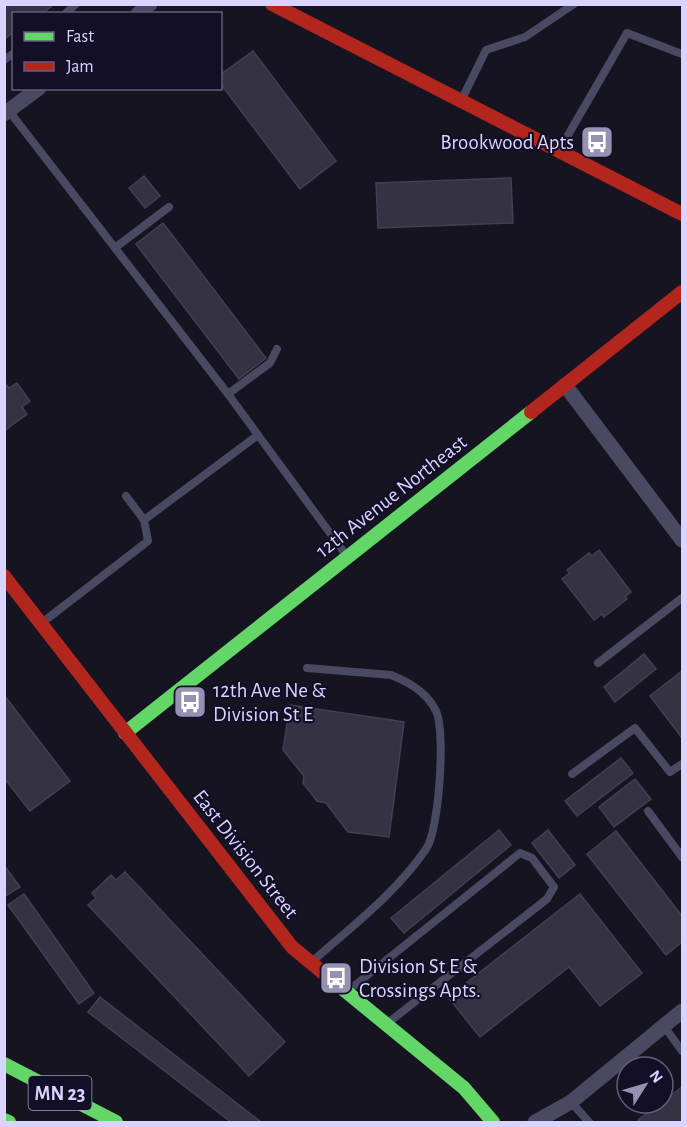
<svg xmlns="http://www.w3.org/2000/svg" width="687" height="1127" font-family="'Alegreya Sans',sans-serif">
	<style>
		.building { fill: #343243; stroke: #433f54; stroke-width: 1.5 }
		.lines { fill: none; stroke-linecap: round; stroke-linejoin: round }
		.lane { stroke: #4a4962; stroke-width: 8 }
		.street { stroke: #4a4962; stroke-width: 15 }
		.fast { stroke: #63d668; stroke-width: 14 }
		.jam { stroke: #b3261e; stroke-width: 14 }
		.labels { text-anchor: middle; stroke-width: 4.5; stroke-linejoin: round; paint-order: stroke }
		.shield { fill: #130f26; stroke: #9e99be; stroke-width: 1.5 }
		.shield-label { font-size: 20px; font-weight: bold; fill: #d9d4ff }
		.poi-label { font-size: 21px; fill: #d9d4ff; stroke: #130f26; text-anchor: start }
		.street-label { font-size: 21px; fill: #d9d4ff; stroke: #130f26 }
	</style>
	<rect width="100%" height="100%" fill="#161421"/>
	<!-- building -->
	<g class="building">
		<polygon points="4,4 53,4 53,5 42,14 14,14 14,32 4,39"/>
		<polygon points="253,51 336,161 300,189 220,83 220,75"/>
		<polygon points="144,176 160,196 145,208 129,188"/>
		<polygon points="511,178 513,223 378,228 376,183"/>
		<polygon points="163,223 266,358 239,379 136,244"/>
		<polygon points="4,382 9,388 17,383 30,401 22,407 27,414 4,431"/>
		<polygon points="599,550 631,592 625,597 627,599 604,617 602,614 594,620 562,579 570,573 567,570 589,553 592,556"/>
		<polygon points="644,654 656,669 615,702 604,687"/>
		<polygon points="682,671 682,738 650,696"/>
		<polygon points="4,695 70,781 30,811 4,778"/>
		<polygon points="290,705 404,722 389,837 348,832 326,803 317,801 303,783 304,776 283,750"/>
		<polygon points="621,758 633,773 577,816 565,801"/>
		<polygon points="635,779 651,799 614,827 599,807"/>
		<polygon points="499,830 511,845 404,933 391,918"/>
		<polygon points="548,830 575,865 559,878 532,843"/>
		<polygon points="616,831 682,916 682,942 666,955 587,854"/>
		<polygon points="4,865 20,887 4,897"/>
		<polygon points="125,872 285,1042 249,1076 88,905 96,898 92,893 111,875 116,880"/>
		<polygon points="24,894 94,993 79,1004 8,905"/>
		<polygon points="580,894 642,973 600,1006 569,967 480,1037 448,997"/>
		<polygon points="100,997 145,1032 261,1122 231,1122 88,1012"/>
		<polygon points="682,1087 682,1122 640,1122 638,1120"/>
	</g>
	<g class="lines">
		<!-- lane -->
		<g class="lane">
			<polyline points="65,14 76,4"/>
			<polyline points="4,60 14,53"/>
			<polyline points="462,99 486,50 525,37 574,4"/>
			<polyline points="9,111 228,394 270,363 277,349"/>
			<polyline points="560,149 627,33 682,54"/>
			<polyline points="116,247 169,207"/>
			<polyline points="258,435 346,555"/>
			<polyline points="126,496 144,520 258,435 228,394"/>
			<polyline points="43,622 148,541 144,520"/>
			<polyline points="598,663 682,598"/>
			<path d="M 307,668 L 391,675 C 409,682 427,692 436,711 C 446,731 439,831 426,849 C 396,893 352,926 313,961"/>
			<polyline points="572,774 635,728 670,772 682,764"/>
			<polyline points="648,811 682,857"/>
			<polyline points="349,990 520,853 532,858 554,887 547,899 389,1022"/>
			<polyline points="664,1026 682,1051"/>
			<polyline points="571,1102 589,1122"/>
		</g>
		<!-- street -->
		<g class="street">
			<polyline points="138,14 150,4"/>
			<polyline points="4,114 39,88"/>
			<polyline points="565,385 682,540"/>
			<polyline points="535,1122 571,1102 682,1011"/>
		</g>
		<!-- fast -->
		<g class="fast">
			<polyline points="125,733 531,412"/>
			<polyline points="332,980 464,1088 493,1122"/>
			<polyline points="4,1064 116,1122"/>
			<polyline points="4,1120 9,1122"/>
		</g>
		<!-- jam -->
		<g class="jam">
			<polyline points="272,4 682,214"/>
			<polyline points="531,412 682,292"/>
			<polyline points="4,576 292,947 332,980"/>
		</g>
	</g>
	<!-- icons -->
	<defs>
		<g id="bus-square" transform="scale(1.725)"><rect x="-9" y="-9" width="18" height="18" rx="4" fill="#9591b1" stroke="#130f26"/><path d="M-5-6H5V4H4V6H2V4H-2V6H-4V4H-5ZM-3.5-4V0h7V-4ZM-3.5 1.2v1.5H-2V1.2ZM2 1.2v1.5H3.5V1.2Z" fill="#fff"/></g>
	</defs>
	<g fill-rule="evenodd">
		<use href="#bus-square" x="597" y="142"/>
		<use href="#bus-square" x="190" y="702"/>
		<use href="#bus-square" x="336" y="978"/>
	</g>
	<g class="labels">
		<!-- shield labels -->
		<rect class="shield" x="28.5" y="1076" width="63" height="34" rx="4.5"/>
		<g class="shield-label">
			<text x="60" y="1100">MN 23</text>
		</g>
		<!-- poi labels -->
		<g class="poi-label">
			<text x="574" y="149" text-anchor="end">Brookwood Apts</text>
			<text x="213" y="697">12th Ave Ne &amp;<tspan x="213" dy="24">Division St E</tspan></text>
			<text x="359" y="973">Division St E &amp;<tspan x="359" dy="24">Crossings Apts.</tspan></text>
		</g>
		<!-- street labels -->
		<g class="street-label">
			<text transform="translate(391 496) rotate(-38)" y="7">12th Avenue Northeast</text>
			<text transform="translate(246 854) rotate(52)" y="7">East Division Street</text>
		</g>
	</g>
	<!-- border -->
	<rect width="687" height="1127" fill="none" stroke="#d9d4ff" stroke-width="12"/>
	<!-- legend -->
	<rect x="12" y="12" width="210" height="78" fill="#130f26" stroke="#625e7d" stroke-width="1.5"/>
	<rect x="24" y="32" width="30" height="9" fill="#63d668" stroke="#625e7d" stroke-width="1.5"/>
	<text x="66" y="42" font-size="18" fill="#d9d4ff">Fast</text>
	<rect x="24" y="62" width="30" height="9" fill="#b3261e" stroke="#625e7d" stroke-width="1.5"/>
	<text x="66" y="72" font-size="18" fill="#d9d4ff">Jam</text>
	<!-- north arrow -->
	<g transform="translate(645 1085) rotate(53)"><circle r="28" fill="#130f26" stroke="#625e7d" stroke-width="1.5"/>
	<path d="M0-4.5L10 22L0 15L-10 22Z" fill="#9591b1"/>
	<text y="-9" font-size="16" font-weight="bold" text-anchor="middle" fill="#d9d4ff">N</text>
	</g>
</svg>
